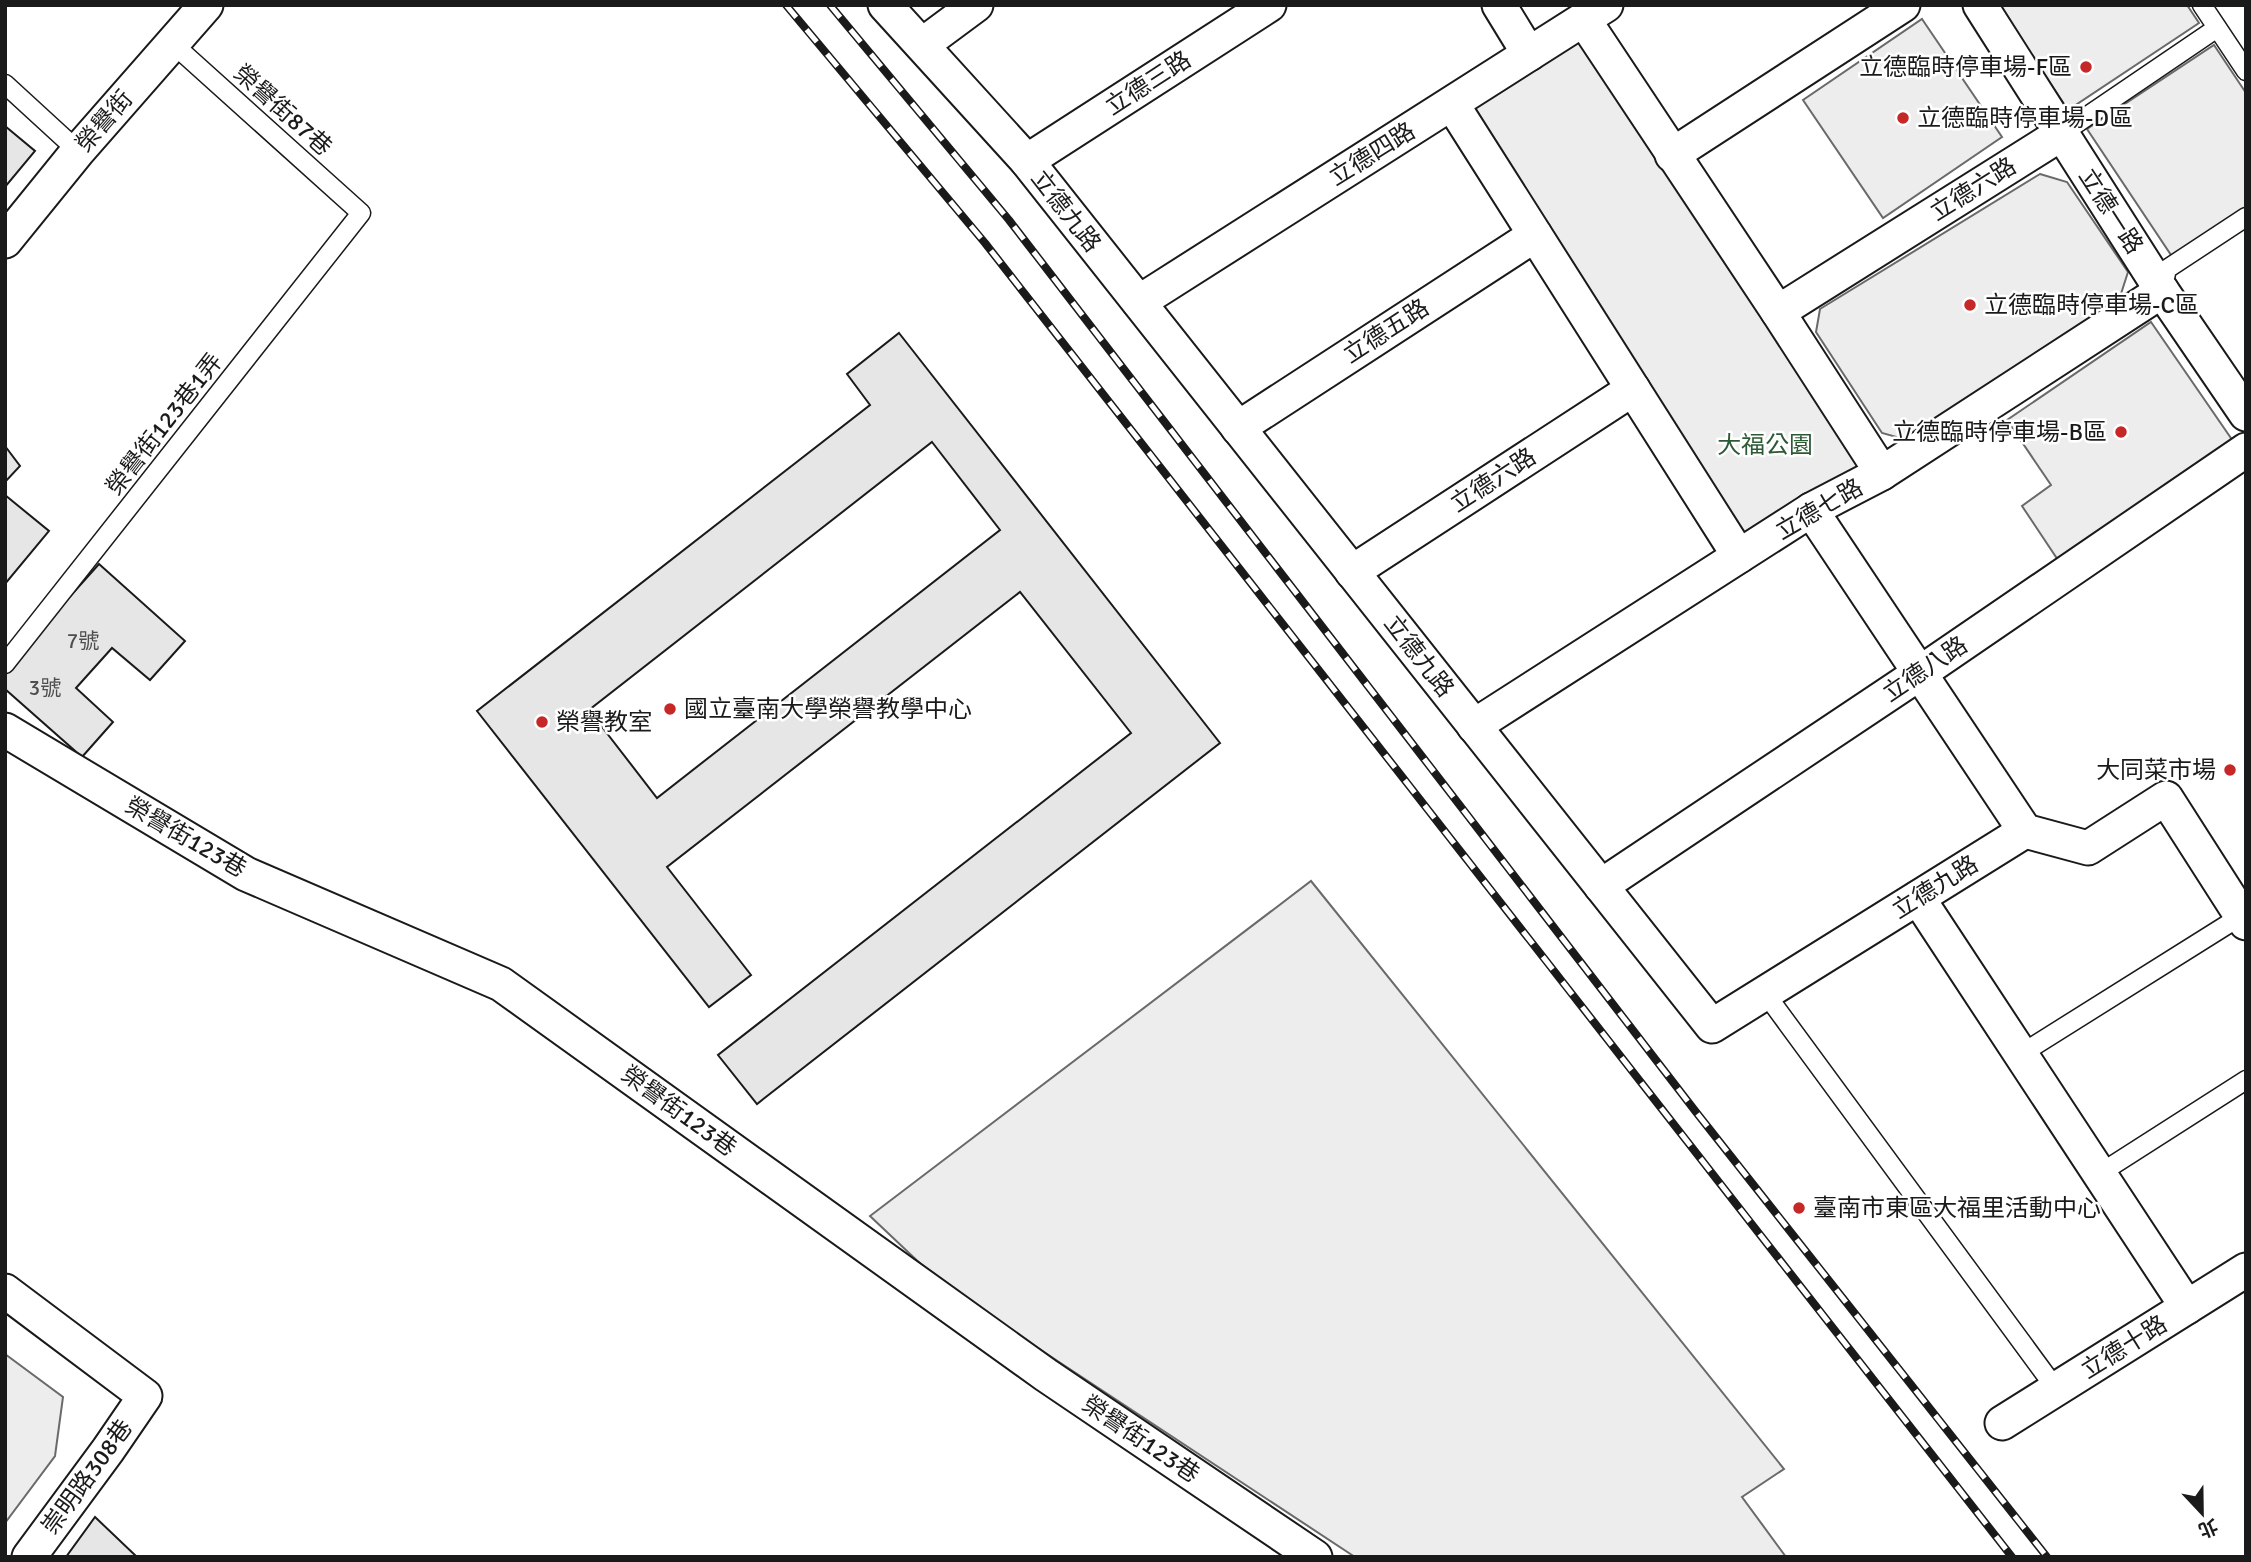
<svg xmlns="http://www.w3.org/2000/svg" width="2251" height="1562" font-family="Signika,'Noto Sans TC',sans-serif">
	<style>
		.built { fill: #ededed; stroke: #6a6a6a; stroke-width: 2 }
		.building { fill: #e6e6e6; stroke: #1a1a1a; stroke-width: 2; fill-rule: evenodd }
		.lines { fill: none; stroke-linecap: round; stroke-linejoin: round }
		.service-casing { stroke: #1a1a1a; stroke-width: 21 }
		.minor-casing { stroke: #1a1a1a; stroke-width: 37 }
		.service { stroke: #fff; stroke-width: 18 }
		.minor { stroke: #fff; stroke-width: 33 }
		.rail-casing { stroke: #1a1a1a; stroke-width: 8 }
		.rail { stroke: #fff; stroke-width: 5; stroke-dasharray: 16; stroke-linecap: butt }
		.poi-dot { fill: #c62828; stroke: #fff; stroke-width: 2.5 }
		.labels { text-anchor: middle; stroke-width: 5; stroke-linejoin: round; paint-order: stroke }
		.number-label { font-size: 21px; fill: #4d4d4d }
		.poi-label { font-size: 24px; fill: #1a1a1a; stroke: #fff; text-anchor: start }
		.street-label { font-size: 24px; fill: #1a1a1a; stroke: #fff }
		.park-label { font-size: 24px; fill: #2b5a34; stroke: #fff }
	</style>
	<rect width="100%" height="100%" fill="#fff"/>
	<!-- built -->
	<g class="built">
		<polygon points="1998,5 2187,5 2199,23 2068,110"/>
		<polygon points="1922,19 2002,137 1883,218 1803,100"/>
		<polygon points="1584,20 1882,473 1739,556 1452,104"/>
		<polygon points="2214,45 2246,93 2246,210 2173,258 2087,129"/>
		<polygon points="2040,174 2067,182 2128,272 2119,300 1907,440 1882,433 1816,332 1820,309"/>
		<polygon points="2151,322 2235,444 2060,563 2022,506 2051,485 2007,420"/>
		<polygon points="1311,881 1784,1469 1742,1497 1786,1557 1355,1557 945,1287 870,1216"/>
		<polygon points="5,1354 63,1397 55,1456 5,1523"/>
	</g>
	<!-- building -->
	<g class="building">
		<polygon points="5,126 35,151 5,187"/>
		<path d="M 899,333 L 1220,743 L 757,1104 L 718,1055 L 1131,733 L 1020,592 L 667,867 L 751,975 L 709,1007 L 477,711 L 870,405 L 847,374 ZM 932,442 L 1000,530 L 657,798 L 589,710 Z"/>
		<polygon points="5,446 20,466 5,482"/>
		<polygon points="5,495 49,531 5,584"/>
		<polygon points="99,564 185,641 150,680 112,648 76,688 113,722 82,757 5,689 5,669"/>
		<polygon points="95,1517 137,1557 66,1557"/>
	</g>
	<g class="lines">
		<!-- service casing -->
		<g class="service-casing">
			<g id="service">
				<polyline points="2202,5 2246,71"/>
				<polyline points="5,84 78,151"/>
				<polyline points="2061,134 2217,28"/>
				<polyline points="2162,291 2167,269 2246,217"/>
				<polyline points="5,664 361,213 172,43"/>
				<polyline points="1765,993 2056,1389"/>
				<polyline points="2021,1054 2241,916"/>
				<polyline points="2099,1174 2246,1080"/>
			</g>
		</g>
		<!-- minor casing -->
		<g class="minor-casing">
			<g id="minor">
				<polyline points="885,5 1027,161 1712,1026 2025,831"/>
				<polyline points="1499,5 1529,54"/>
				<polyline points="1980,5 2162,291 2246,414"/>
				<polyline points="1584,20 1778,312 1882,473"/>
				<polyline points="922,45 976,5"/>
				<polyline points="1452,104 1739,556"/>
				<polyline points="1672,155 1903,5"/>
				<polyline points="1027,161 1269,5"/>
				<polyline points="5,241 78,151 206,5"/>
				<polyline points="1139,302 1606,5"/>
				<polyline points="1778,312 2061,134"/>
				<polyline points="1238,428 1535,235"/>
				<polyline points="1811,510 2025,831 2088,848 2166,798 2246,923"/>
				<polyline points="1352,572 1633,389"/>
				<polyline points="1474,726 1811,510 1882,473 2162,291"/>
				<polyline points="5,730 246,874 501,984 1046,1375 1315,1557"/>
				<polyline points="1601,886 1920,673 2246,450"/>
				<polyline points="1918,898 2187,1307"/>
				<polyline points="5,1291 145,1396 108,1450 29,1557"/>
				<polyline points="2002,1423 2246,1270"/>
			</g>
		</g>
		<!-- service -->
		<use href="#service" class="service"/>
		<!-- minor -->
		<use href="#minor" class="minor"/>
		<!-- rail casing -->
		<g class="rail-casing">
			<g id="rail">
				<polyline points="786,5 985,243 2012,1557"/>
				<polyline points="830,5 1009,220 1696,1112 2047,1557"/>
			</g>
		</g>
		<!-- rail -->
		<use href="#rail" class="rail"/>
	</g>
	<!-- markers -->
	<g class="poi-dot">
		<circle cx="2086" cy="67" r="7"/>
		<circle cx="1903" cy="118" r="7"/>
		<circle cx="1970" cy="305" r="7"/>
		<circle cx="2121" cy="432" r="7"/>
		<circle cx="670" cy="709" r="7"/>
		<circle cx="542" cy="722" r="7"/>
		<circle cx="2230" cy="770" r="7"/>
		<circle cx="1799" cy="1208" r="7"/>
	</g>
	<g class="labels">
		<!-- number labels -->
		<g class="number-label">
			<text x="83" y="648">7號</text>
			<text x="45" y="695">3號</text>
		</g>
		<!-- poi labels -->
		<g class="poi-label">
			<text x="2072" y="75" text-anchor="end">立德臨時停車場-F區</text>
			<text x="1917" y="126">立德臨時停車場-D區</text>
			<text x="1984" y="313">立德臨時停車場-C區</text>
			<text x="2107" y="440" text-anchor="end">立德臨時停車場-B區</text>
			<text x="684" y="717">國立臺南大學榮譽教學中心</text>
			<text x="556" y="730">榮譽教室</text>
			<text x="2216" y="778" text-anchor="end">大同菜市場</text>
			<text x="1813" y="1216">臺南市東區大福里活動中心</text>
		</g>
		<!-- street labels -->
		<g class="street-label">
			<text transform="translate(1148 83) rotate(-33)" y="8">立德三路</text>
			<text transform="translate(283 110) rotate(42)" y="8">榮譽街87巷</text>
			<text transform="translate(104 121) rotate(-49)" y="8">榮譽街</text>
			<text transform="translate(1372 154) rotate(-32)" y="8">立德四路</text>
			<text transform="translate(1973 189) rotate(-32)" y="8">立德六路</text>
			<text transform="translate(1066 211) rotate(52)" y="8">立德九路</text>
			<text transform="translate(2111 211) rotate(57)" y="8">立德一路</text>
			<text transform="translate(1386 331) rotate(-33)" y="8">立德五路</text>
			<text transform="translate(164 424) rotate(-52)" y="8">榮譽街123巷1弄</text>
			<text transform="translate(1493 480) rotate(-33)" y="8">立德六路</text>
			<text transform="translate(1819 509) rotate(-30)" y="8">立德七路</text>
			<text transform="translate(1419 656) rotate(52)" y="8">立德九路</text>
			<text transform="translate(1925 669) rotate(-34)" y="8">立德八路</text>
			<text transform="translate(186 837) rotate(30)" y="8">榮譽街123巷</text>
			<text transform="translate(1935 887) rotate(-32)" y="8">立德九路</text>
			<text transform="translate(679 1111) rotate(36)" y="8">榮譽街123巷</text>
			<text transform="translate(2124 1347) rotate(-32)" y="8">立德十路</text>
			<text transform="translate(1141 1439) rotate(34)" y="8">榮譽街123巷</text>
			<text transform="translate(87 1477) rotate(-54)" y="8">崇明路308巷</text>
		</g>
		<!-- park labels -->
		<g class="park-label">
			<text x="1765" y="453">大福公園</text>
		</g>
	</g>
	<!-- border -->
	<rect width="2251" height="1562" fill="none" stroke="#1a1a1a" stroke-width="14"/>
	<!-- north arrow -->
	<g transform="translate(2202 1513) rotate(158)" stroke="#ffffff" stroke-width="5" paint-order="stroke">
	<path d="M0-5L12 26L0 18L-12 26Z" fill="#1a1a1a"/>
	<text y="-10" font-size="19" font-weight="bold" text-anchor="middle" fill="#1a1a1a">北</text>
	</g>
</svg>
